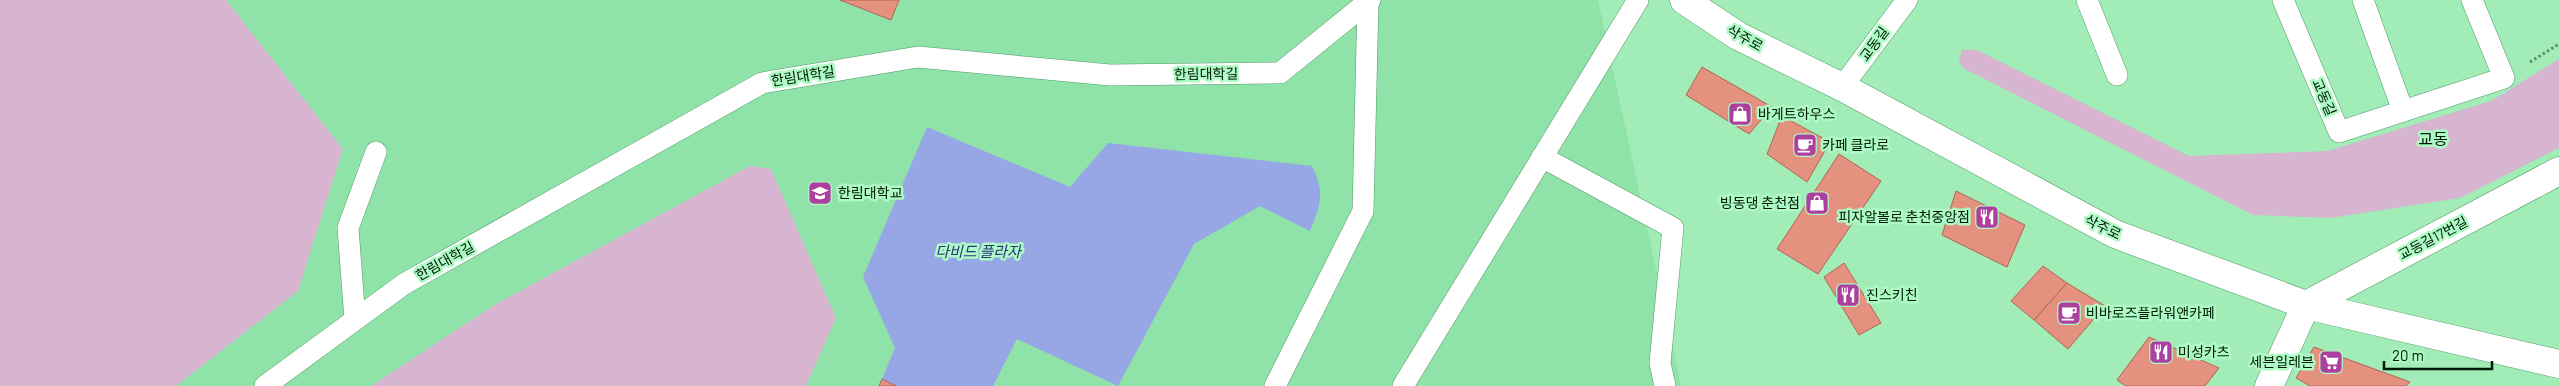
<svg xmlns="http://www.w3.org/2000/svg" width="2559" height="386" font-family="Barlow,'Noto Sans KR',sans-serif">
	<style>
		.built { fill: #8fe2a8 }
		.green { fill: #d7b4d0 }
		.water { fill: #97a6e4 }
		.building { fill: #e4917f; stroke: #b36454 }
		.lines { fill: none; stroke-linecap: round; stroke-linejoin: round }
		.lane-casing { stroke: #519a69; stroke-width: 22 }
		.street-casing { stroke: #519a69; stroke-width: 29 }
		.secondary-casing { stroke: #519a69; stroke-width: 29 }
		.path { stroke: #5b916a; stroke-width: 3; stroke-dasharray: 2.5 2.5; stroke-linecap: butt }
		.lane { stroke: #fff; stroke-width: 21 }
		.street { stroke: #fff; stroke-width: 28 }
		.secondary { stroke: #fff; stroke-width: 28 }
		.labels { text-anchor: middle; stroke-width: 5; stroke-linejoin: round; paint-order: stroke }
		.street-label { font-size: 14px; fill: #001a07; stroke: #aefac4 }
		.poi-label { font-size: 14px; fill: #001a07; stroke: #aefac4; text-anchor: start }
		.water-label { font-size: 15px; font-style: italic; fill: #2b357c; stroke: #aefac4 }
		.quarter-label { font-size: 16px; fill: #001a07; stroke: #aefac4 }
	</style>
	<rect width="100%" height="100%" fill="#a1ecb7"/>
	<!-- built -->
	<polygon class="built" points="0,0 1598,0 1681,386 0,386"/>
	<!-- green -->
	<g class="green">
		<polygon points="0,0 226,0 343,149 298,291 176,386 0,386"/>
		<polygon points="1962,50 1977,50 2189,156 2328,151 2491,101 2559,59 2559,148 2460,198 2330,218 2253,215 1963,68 1959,62"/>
		<polygon points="750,166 771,169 836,318 806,386 371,386 496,304"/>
	</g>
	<!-- water -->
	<path class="water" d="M 927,127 L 1070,187 L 1108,143 L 1312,166 C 1325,193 1321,203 1310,231 L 1260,206 L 1194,244 L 1118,386 L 1017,339 L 993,386 L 896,386 L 882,379 L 895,348 L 863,277 Z"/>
	<!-- building -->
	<g class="building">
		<polygon points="840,0 899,0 891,20"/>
		<polygon points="1702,67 1772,107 1749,134 1686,95"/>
		<polygon points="1782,116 1830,142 1807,182 1767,154"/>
		<polygon points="1839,154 1881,181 1818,274 1777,249"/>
		<polygon points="1956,191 2025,225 2007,267 1942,235"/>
		<polygon points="1844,263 1881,323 1859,335 1824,277"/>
		<polygon points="2043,266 2067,283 2034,320 2011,301"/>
		<polygon points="2067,283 2105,306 2068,349 2034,320"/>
		<polygon points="2149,337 2219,368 2205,386 2126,386 2117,380"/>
		<polygon points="2314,347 2410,382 2406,386 2310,386 2296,378"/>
		<polygon points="882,379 896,386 879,386"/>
	</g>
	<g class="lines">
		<!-- lane casing -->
		<g class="lane-casing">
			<g id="lane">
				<polyline points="2087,0 2117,75"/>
				<polyline points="2283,0 2339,132 2504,78 2472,0"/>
				<polyline points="2363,0 2403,111"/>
				<polyline points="1842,87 1907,0"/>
				<polyline points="1542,157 1673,228 1660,363 1665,386"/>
				<polyline points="355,320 348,228 376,152"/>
				<polyline points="265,386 404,284 762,83 918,57 1110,75 1280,73 1370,0"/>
				<polyline points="1275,386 1363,211 1368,1"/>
				<polyline points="1403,386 1638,0"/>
			</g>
		</g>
		<!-- street casing -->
		<g class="street-casing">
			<polyline id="street" points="2269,386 2306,305 2559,171"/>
		</g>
		<!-- secondary casing -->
		<g class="secondary-casing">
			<polyline id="secondary" points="1684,0 1738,36 1842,87 2115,234 2306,305 2559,364"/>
		</g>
		<!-- path -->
		<polyline class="path" points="2530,62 2559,44"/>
		<!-- lane -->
		<use href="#lane" class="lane"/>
		<!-- street -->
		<use href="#street" class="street"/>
		<!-- secondary -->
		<use href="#secondary" class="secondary"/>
	</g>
	<!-- icons -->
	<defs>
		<g id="shop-square" transform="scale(1.25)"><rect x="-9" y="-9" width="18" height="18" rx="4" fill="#ad409f" stroke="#aefac4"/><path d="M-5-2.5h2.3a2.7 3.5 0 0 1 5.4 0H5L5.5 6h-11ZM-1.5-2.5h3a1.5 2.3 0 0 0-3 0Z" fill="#fff"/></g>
		<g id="cafe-square" transform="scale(1.25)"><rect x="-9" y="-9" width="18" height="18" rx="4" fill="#ad409f" stroke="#aefac4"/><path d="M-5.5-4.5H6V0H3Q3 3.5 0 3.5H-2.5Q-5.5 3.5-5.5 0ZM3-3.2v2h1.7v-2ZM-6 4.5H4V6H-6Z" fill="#fff"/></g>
		<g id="university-square" transform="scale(1.25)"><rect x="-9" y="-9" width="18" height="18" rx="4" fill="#ad409f" stroke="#aefac4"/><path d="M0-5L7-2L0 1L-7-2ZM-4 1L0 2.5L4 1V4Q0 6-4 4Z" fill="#fff"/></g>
		<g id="restaurant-square" transform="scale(1.25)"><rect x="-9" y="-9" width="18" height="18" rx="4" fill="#ad409f" stroke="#aefac4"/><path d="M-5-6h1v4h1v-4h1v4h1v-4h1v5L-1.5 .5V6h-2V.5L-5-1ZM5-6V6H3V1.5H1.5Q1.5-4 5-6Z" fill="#fff"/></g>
		<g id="supermarket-square" transform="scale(1.25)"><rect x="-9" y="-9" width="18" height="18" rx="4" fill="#ad409f" stroke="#aefac4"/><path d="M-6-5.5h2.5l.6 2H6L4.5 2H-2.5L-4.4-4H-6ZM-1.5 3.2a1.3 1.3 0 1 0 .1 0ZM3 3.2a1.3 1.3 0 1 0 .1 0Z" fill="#fff"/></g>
	</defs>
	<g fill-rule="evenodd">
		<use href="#shop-square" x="1740" y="114"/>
		<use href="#cafe-square" x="1805" y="145"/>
		<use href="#university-square" x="820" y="193"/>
		<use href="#shop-square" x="1817" y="203"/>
		<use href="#restaurant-square" x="1987" y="217"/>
		<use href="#restaurant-square" x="1848" y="295"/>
		<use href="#cafe-square" x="2069" y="313"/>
		<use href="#restaurant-square" x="2161" y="352"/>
		<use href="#supermarket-square" x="2331" y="362"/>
	</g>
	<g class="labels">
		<!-- street labels -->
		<g class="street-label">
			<text transform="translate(1745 38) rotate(29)" y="5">삭주로</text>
			<text transform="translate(1874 44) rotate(-54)" y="5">교동길</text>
			<text transform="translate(1206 74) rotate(-1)" y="5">한림대학길</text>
			<text transform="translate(803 76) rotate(-9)" y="5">한림대학길</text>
			<text transform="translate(2324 97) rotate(67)" y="5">교동길</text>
			<text transform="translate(2103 227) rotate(26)" y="5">삭주로</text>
			<text transform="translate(2433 238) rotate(-28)" y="5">교동길17번길</text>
			<text transform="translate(445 261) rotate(-29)" y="5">한림대학길</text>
		</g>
		<!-- poi labels -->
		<g class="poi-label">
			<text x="1758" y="119">바게트하우스</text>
			<text x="1822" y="150">카페 클라로</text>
			<text x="838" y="198">한림대학교</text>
			<text x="1800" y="208" text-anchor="end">빙동댕 춘천점</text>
			<text x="1970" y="222" text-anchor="end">피자알볼로 춘천중앙점</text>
			<text x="1866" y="300">진스키친</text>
			<text x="2086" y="318">비바로즈플라워앤카페</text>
			<text x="2178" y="357">미성카츠</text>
			<text x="2314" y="367" text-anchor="end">세븐일레븐</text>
		</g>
		<!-- water labels -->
		<g class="water-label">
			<text x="978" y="257">다비드 플라자</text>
		</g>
		<!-- quarter labels -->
		<g class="quarter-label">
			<text x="2433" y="145">교동</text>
		</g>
	</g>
	<!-- scale -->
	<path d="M2384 361v8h108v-8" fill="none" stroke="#001a07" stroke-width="2.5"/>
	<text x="2392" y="361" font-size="15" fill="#001a07" stroke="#aefac4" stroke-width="4" paint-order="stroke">20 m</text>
</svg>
